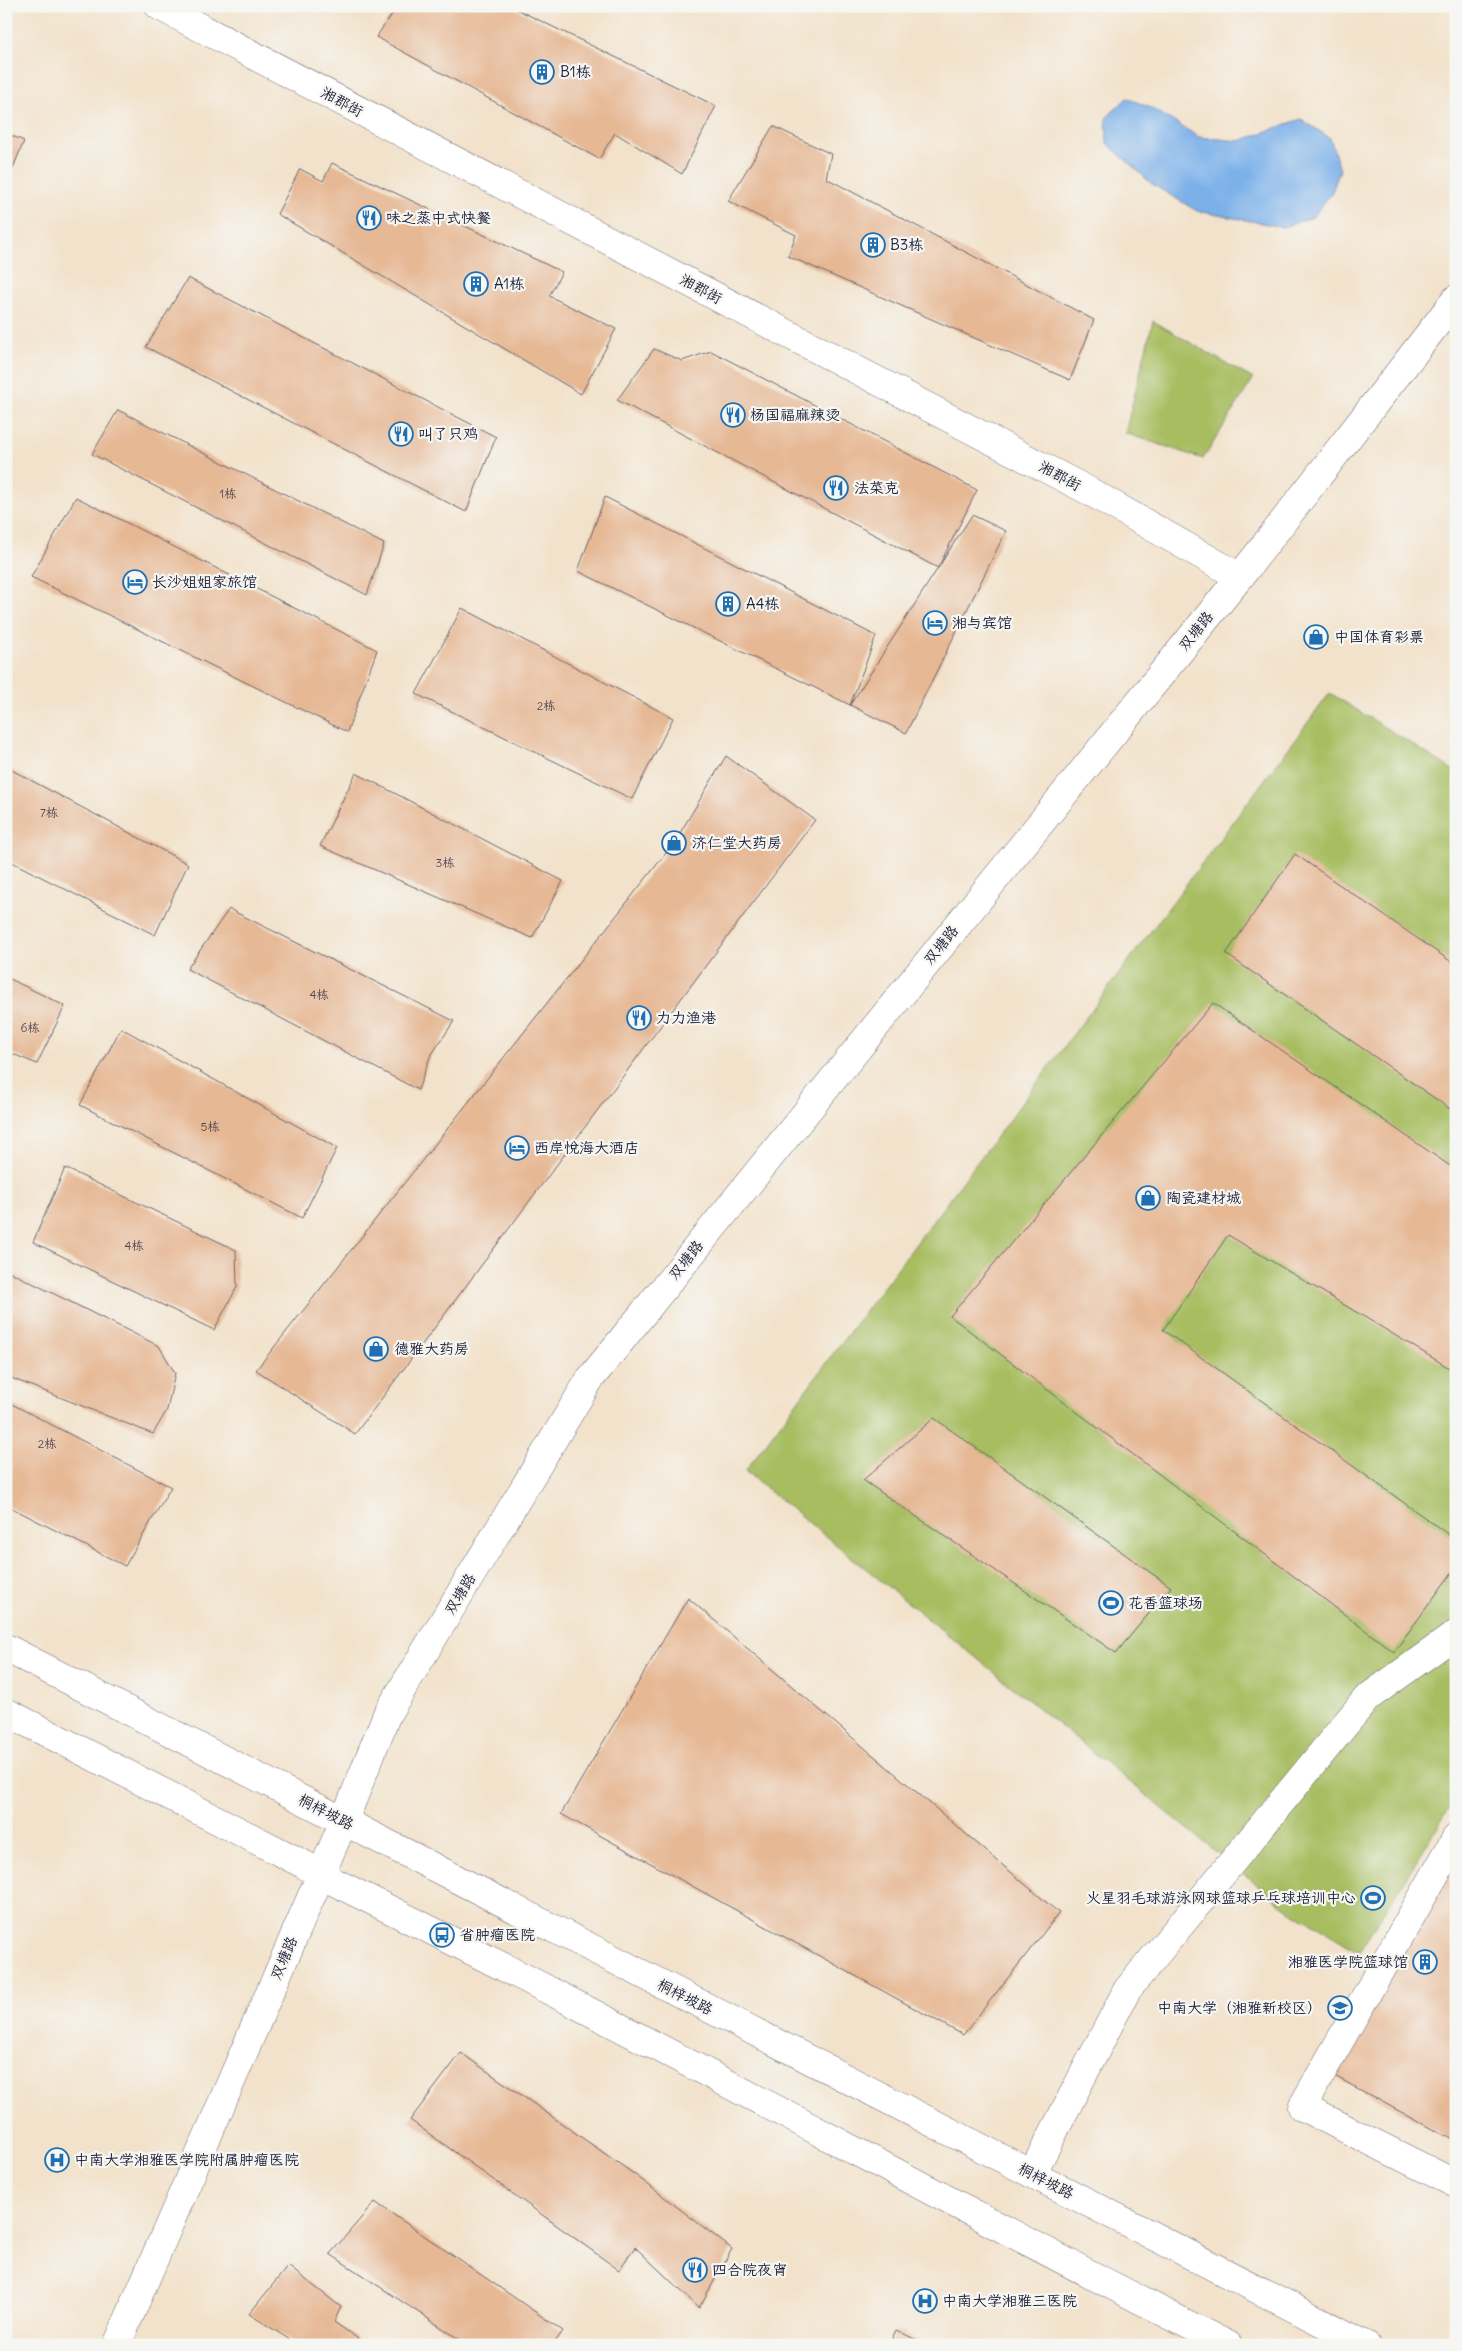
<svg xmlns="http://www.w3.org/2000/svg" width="1462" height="2351" font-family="Delius,'LXGW WenKai TC',sans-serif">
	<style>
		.green { fill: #a7bd61; stroke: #64704e }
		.water { fill: #7bb0e9; stroke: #4e6992 }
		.building { fill: #e6b894 }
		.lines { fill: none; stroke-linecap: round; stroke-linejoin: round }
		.street-casing { stroke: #6b656d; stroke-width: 29 }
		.secondary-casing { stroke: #6b656d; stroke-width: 29 }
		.primary-casing { stroke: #6b656d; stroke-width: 29 }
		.street { stroke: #fff; stroke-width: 28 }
		.secondary { stroke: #fff; stroke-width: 28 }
		.primary { stroke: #fff; stroke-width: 28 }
		.labels { text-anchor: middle; stroke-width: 4.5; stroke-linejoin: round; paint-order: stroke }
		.number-label { font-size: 12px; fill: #534851 }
		.poi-label { font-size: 15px; fill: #22223b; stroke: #f6f6f2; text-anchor: start }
		.street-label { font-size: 15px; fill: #22223b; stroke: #f6f6f2 }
	</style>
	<rect width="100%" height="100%" fill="#f6f6f2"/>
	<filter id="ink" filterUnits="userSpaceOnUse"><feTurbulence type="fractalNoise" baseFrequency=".02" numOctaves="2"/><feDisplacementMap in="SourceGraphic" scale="10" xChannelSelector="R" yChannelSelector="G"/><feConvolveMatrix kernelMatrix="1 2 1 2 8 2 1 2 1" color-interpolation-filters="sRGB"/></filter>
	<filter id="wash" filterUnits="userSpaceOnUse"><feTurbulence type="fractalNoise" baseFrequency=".0096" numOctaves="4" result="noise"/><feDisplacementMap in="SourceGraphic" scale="20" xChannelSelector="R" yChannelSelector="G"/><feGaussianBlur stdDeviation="1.12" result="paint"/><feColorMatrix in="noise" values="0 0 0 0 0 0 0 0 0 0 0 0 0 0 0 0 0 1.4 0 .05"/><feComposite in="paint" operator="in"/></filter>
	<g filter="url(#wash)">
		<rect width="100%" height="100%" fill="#f2e2cb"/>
		<!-- green -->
		<g class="green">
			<polygon points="1153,321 1253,379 1203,459 1125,433"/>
			<polygon points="1330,693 1456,772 1456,1798 1359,1952 1282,1905 745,1471"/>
		</g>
		<!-- water -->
		<polygon class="water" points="1127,98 1149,107 1199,137 1240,141 1301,119 1330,138 1340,170 1332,192 1313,217 1283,227 1197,211 1152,184 1107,143 1106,118"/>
		<g id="blocks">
			<!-- building -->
			<g class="building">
				<polygon points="398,6 510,6 716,106 682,174 615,133 599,159 376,37"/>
				<polygon points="773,126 831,154 826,178 1094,320 1070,380 788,256 796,235 728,201"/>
				<polygon points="6,133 24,141 6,185"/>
				<polygon points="332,163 562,272 549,296 616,329 581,394 277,214 300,169 323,181"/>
				<polygon points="188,278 496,437 466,512 146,347"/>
				<polygon points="654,349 682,361 711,351 977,490 938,568 972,515 1006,531 906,733 850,705 938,568 617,400"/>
				<polygon points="118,410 384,544 367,595 92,454"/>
				<polygon points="76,497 377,650 347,732 31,577"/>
				<polygon points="605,497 876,636 850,705 578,571"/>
				<polygon points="462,608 673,718 632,799 416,694"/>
				<polygon points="726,756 815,820 355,1434 256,1370 674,843"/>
				<polygon points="6,767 188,864 155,935 6,859"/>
				<polygon points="356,773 563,881 532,938 320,846"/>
				<polygon points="1295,854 1456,965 1456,1113 1226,954"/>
				<polygon points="229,909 454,1021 430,1057 418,1090 187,969"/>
				<polygon points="6,977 65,1006 37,1064 6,1051"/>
				<polygon points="1213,1003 1456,1170 1456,1372 1228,1235 1163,1330 1456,1540 1456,1567 1394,1652 950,1316"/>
				<polygon points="121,1028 337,1148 302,1218 80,1105"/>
				<polygon points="65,1168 236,1250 237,1287 214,1330 33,1242"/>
				<polygon points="6,1270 159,1346 175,1373 167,1410 153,1434 6,1376"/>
				<polygon points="6,1401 171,1487 125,1566 6,1505"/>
				<polygon points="934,1418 1171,1587 1116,1653 863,1480"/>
				<polygon points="688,1598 1059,1913 963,2035 561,1814"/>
				<polygon points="1456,1849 1456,2142 1331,2074"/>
				<polygon points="461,2053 634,2174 732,2249 699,2308 635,2247 619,2270 410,2120"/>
				<polygon points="375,2202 563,2331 553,2345 468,2345 330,2254"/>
				<polygon points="288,2266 341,2307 334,2322 367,2345 293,2345 295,2343 249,2314"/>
				<polygon points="896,2330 927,2345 889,2345"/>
			</g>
		</g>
	</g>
	<g filter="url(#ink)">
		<use href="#blocks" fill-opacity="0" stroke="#6b656d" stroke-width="1"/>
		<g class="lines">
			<!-- street casing -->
			<g class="street-casing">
				<g id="street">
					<polyline points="159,6 1087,490 1240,577"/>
					<polyline points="1456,1838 1302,2107 1456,2184"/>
					<polyline points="1032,2174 1127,1990 1367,1698 1456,1634"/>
				</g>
			</g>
			<!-- secondary casing -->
			<g class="secondary-casing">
				<polyline id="secondary" points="117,2345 344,1821 387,1714 590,1379 1240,577 1456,299"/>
			</g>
			<!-- primary casing -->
			<g class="primary-casing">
				<g id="primary">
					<polyline points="6,1648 1366,2345"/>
					<path d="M 6,1712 L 305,1865 L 320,1875 C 626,2025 924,2191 1228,2345"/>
				</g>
			</g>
			<!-- street -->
			<use href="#street" class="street"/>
			<!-- secondary -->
			<use href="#secondary" class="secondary"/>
			<!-- primary -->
			<use href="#primary" class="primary"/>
		</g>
	</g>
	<!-- icons -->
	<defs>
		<g id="building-ring" transform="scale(1.25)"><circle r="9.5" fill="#f6f6f2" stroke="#1f6fb2" stroke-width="1.5"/><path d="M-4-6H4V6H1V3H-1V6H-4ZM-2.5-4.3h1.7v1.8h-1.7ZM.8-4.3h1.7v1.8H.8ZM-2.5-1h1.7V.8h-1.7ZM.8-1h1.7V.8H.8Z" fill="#1f6fb2"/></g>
		<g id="restaurant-ring" transform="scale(1.25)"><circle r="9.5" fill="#f6f6f2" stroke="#1f6fb2" stroke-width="1.5"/><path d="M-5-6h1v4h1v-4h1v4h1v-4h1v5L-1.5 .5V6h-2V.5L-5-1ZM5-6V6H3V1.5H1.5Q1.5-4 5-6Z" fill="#1f6fb2"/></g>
		<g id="hotel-ring" transform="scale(1.25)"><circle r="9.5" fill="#f6f6f2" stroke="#1f6fb2" stroke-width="1.5"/><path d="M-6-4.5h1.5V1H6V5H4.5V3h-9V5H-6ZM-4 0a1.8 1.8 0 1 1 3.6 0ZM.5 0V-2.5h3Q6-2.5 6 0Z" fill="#1f6fb2"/></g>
		<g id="shop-ring" transform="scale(1.25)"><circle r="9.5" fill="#f6f6f2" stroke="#1f6fb2" stroke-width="1.5"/><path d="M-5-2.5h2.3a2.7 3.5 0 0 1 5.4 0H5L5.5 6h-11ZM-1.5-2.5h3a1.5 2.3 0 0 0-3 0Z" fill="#1f6fb2"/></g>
		<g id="stadium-ring" transform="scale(1.25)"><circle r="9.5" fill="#f6f6f2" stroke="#1f6fb2" stroke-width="1.5"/><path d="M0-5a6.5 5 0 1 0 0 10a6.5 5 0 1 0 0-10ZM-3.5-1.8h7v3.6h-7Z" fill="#1f6fb2"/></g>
		<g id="bus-ring" transform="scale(1.25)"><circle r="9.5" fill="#f6f6f2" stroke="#1f6fb2" stroke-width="1.5"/><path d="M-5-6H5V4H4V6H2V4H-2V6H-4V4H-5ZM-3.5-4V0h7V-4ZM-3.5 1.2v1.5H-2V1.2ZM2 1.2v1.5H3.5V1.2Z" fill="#1f6fb2"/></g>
		<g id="university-ring" transform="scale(1.25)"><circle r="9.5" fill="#f6f6f2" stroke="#1f6fb2" stroke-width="1.5"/><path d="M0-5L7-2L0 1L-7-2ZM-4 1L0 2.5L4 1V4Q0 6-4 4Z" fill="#1f6fb2"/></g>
		<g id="hospital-ring" transform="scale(1.25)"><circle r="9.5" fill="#f6f6f2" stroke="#1f6fb2" stroke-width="1.5"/><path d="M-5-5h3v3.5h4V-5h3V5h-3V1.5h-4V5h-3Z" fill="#1f6fb2"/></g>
	</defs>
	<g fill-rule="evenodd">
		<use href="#building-ring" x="542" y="72"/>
		<use href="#restaurant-ring" x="369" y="218"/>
		<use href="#building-ring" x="873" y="245"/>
		<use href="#building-ring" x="476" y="284"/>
		<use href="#restaurant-ring" x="733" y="415"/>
		<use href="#restaurant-ring" x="401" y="434"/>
		<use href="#restaurant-ring" x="836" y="488"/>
		<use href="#hotel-ring" x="135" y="582"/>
		<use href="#building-ring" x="728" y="604"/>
		<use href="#hotel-ring" x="935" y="623"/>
		<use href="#shop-ring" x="1316" y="637"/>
		<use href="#shop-ring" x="674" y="843"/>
		<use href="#restaurant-ring" x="639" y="1018"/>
		<use href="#hotel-ring" x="517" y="1148"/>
		<use href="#shop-ring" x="1148" y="1198"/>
		<use href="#shop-ring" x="376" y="1349"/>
		<use href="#stadium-ring" x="1111" y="1603"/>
		<use href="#stadium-ring" x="1373" y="1898"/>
		<use href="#bus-ring" x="442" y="1935"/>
		<use href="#building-ring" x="1425" y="1962"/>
		<use href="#university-ring" x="1340" y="2008"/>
		<use href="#hospital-ring" x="57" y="2160"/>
		<use href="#restaurant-ring" x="695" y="2270"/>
		<use href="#hospital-ring" x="925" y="2301"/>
	</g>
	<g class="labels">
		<!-- number labels -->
		<g class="number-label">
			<text x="228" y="498">1栋</text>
			<text x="546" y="710">2栋</text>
			<text x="49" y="817">7栋</text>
			<text x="445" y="867">3栋</text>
			<text x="319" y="999">4栋</text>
			<text x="30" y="1032">6栋</text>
			<text x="210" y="1131">5栋</text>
			<text x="134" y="1250">4栋</text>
			<text x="47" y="1448">2栋</text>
		</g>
		<!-- poi labels -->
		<g class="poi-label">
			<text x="560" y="77">B1栋</text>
			<text x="386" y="223">味之蒸中式快餐</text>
			<text x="890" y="250">B3栋</text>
			<text x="494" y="289">A1栋</text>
			<text x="750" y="420">杨国福麻辣烫</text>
			<text x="418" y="439">叫了只鸡</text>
			<text x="854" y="493">法菜克</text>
			<text x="152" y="587">长沙姐姐家旅馆</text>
			<text x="746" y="609">A4栋</text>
			<text x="952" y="628">湘与宾馆</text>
			<text x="1334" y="642">中国体育彩票</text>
			<text x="692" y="848">济仁堂大药房</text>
			<text x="656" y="1023">力力渔港</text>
			<text x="534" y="1153">西岸悦海大酒店</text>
			<text x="1166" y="1203">陶瓷建材城</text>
			<text x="394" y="1354">德雅大药房</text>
			<text x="1128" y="1608">花香篮球场</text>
			<text x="1356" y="1903" text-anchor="end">火星羽毛球游泳网球篮球乒乓球培训中心</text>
			<text x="460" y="1940">省肿瘤医院</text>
			<text x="1408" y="1967" text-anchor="end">湘雅医学院篮球馆</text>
			<text x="1322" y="2013" text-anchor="end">中南大学（湘雅新校区）</text>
			<text x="74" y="2165">中南大学湘雅医学院附属肿瘤医院</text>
			<text x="712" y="2275">四合院夜宵</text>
			<text x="942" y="2306">中南大学湘雅三医院</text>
		</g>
		<!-- street labels -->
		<g class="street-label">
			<text transform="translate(342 102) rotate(28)" y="5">湘郡街</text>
			<text transform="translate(701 289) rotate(28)" y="5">湘郡街</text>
			<text transform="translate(1060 476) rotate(28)" y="5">湘郡街</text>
			<text transform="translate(1196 631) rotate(-51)" y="5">双塘路</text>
			<text transform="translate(941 945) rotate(-51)" y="5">双塘路</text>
			<text transform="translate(686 1260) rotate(-51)" y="5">双塘路</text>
			<text transform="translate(460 1594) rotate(-59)" y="5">双塘路</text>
			<text transform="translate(326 1812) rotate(27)" y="5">桐梓坡路</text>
			<text transform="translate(284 1958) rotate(-67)" y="5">双塘路</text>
			<text transform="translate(685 1997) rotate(27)" y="5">桐梓坡路</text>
			<text transform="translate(1046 2181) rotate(27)" y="5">桐梓坡路</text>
		</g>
	</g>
	<!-- margin -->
	<rect width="1462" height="2351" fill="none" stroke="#f6f6f2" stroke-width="25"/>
</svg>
